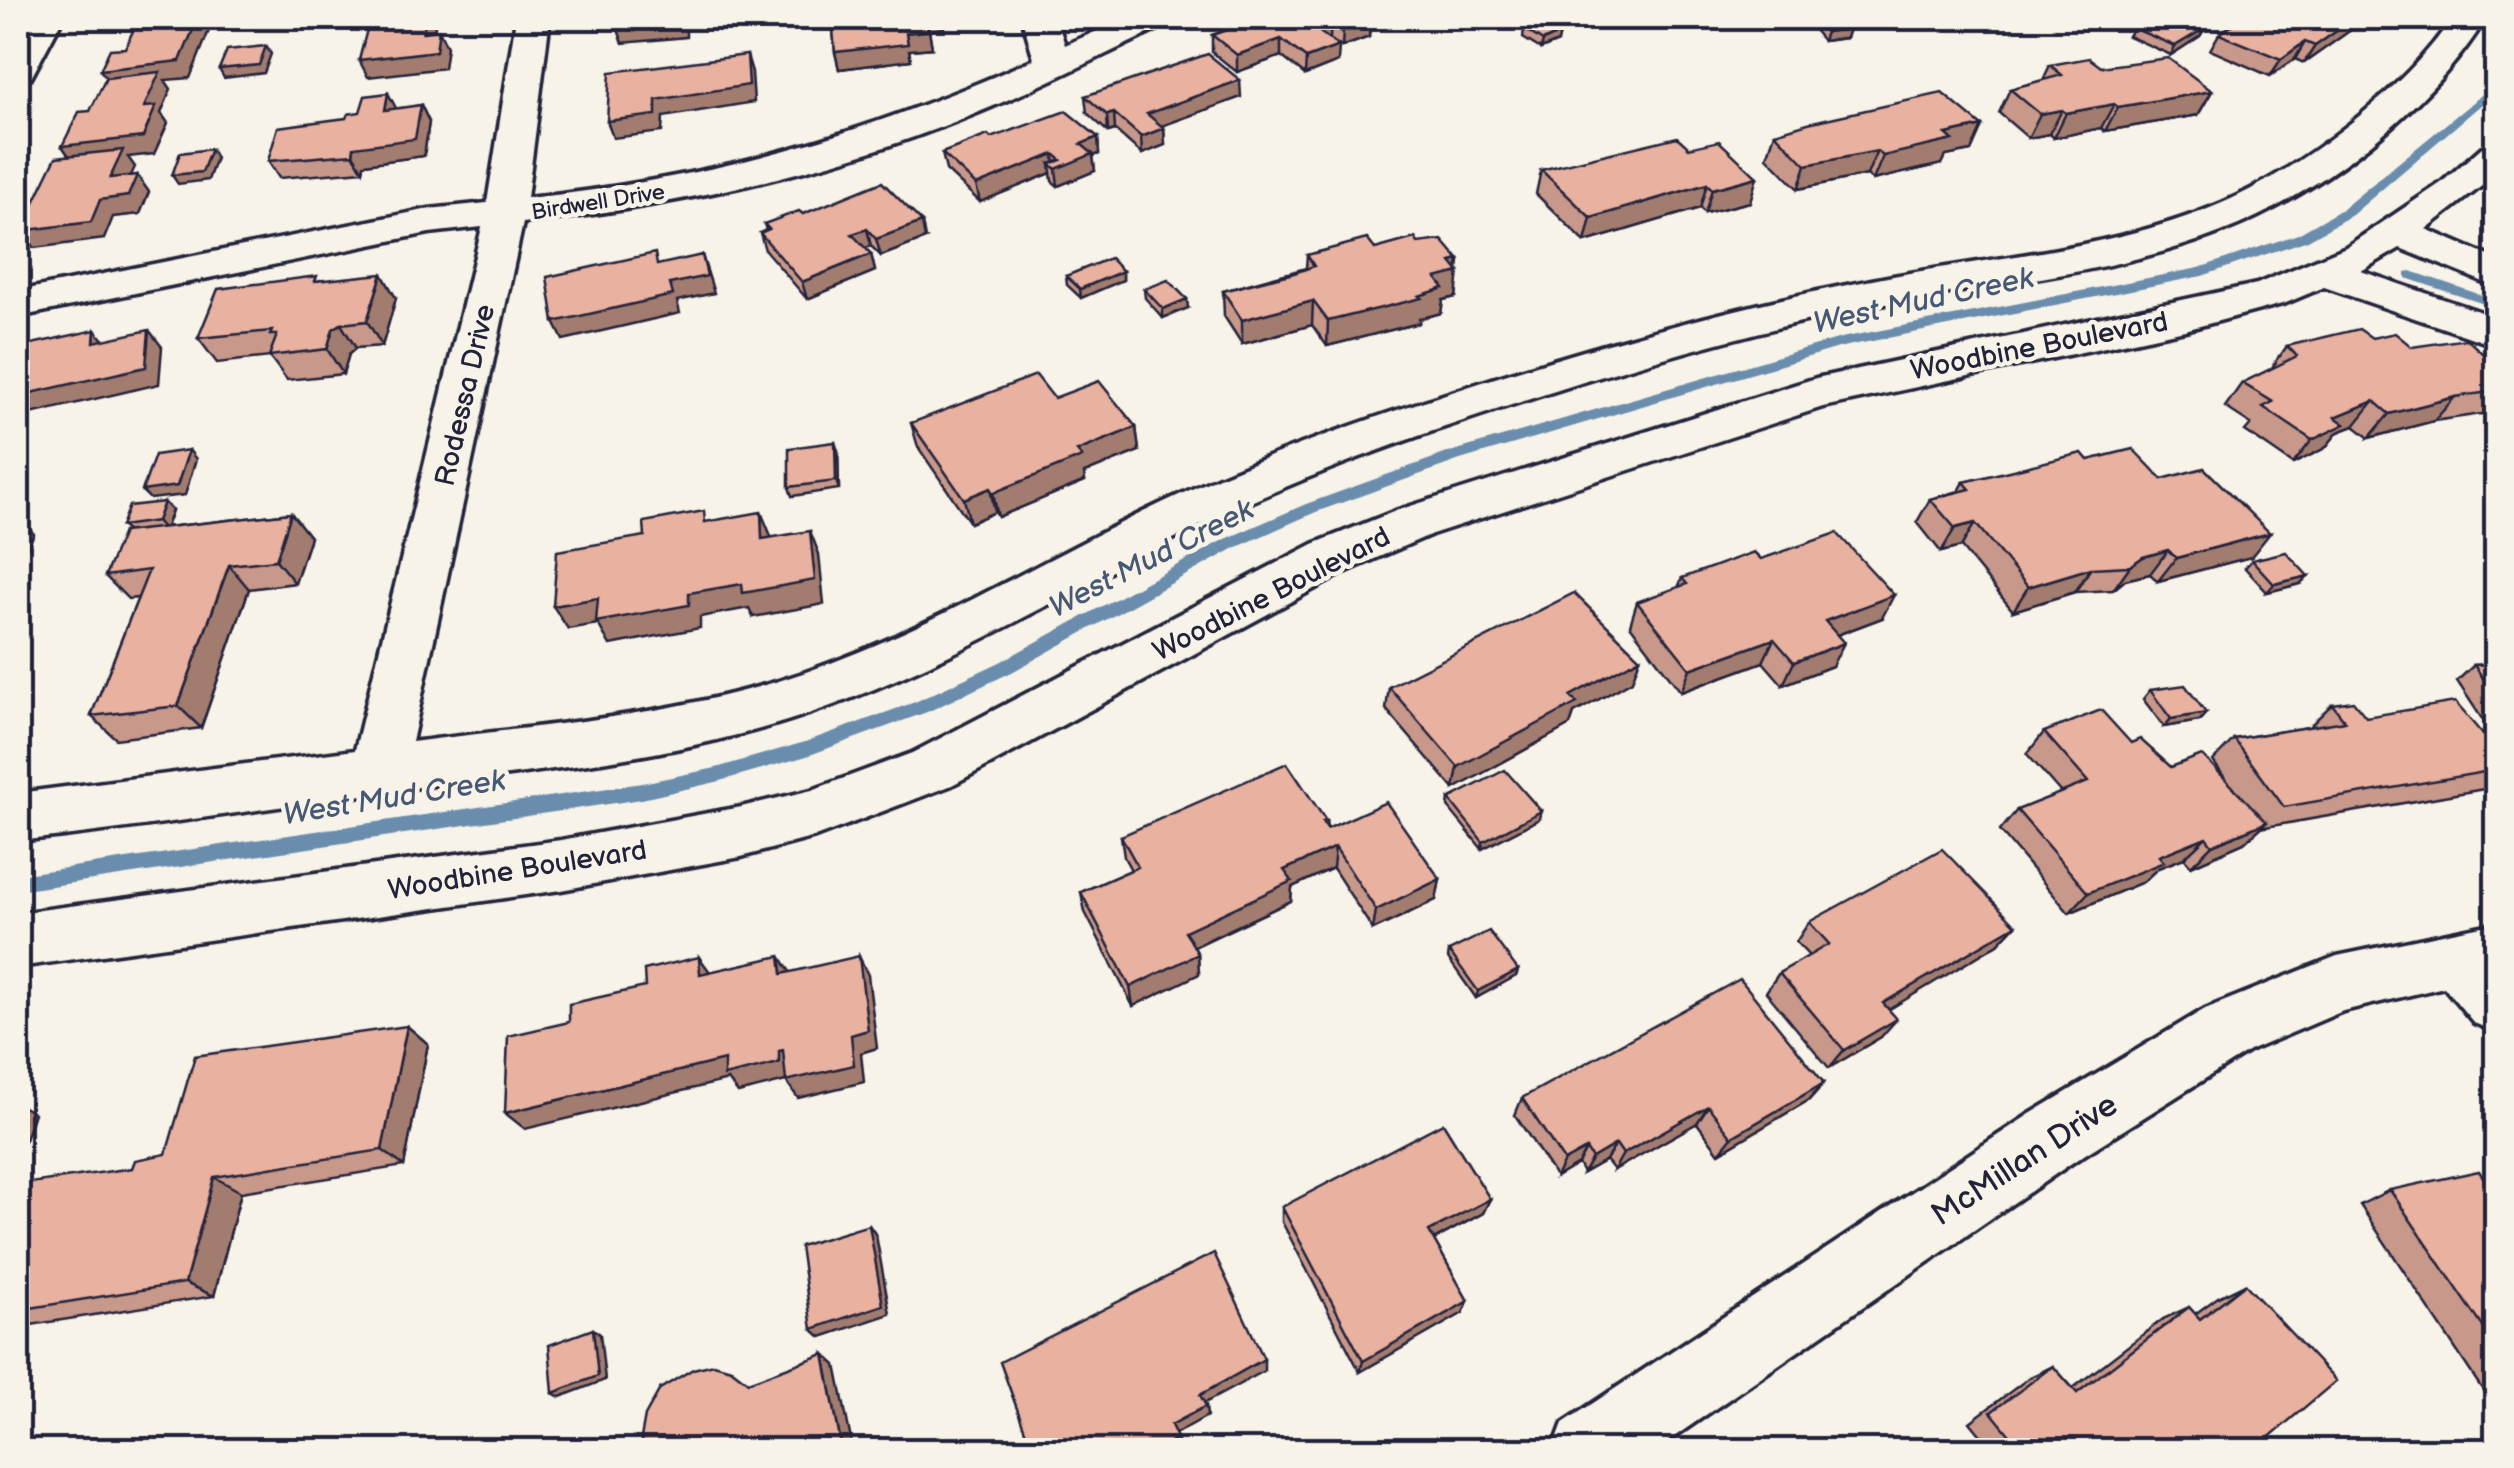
<svg xmlns="http://www.w3.org/2000/svg" width="2514" height="1468" font-family="'Balsamiq Sans',sans-serif">
	<style>
		.lines { fill: none; stroke-linecap: round; stroke-linejoin: round }
		.stream { fill: #6a8dae; fill-rule: evenodd }
		.minor-casing { stroke: #22223b; stroke-width: 7 }
		.minor { fill: #f7f3e8; fill-rule: evenodd }
		.wall { fill: #c8988a; stroke: #22223b; stroke-width: 2.5 }
		.shaded-wall { fill: #a37c70; stroke: #22223b; stroke-width: 2.5 }
		.building { fill: #e9b1a0; stroke: #22223b; stroke-width: 2.5 }
		.labels { text-anchor: middle; stroke-width: 9; stroke-linejoin: round; paint-order: stroke }
		.far-street-label { font-size: 22px; fill: #22223b; stroke: #f7f3e8 }
		.street-label { font-size: 28px; fill: #22223b; stroke: #f7f3e8 }
		.water-label { font-size: 30px; font-style: italic; fill: #465874; stroke: #f7f3e8 }
		.near-street-label { font-size: 32px; fill: #22223b; stroke: #f7f3e8 }
	</style>
	<rect width="100%" height="100%" fill="#f7f3e8"/>
	<filter id="ink" filterUnits="userSpaceOnUse"><feTurbulence type="fractalNoise" baseFrequency=".01" numOctaves="2"/><feDisplacementMap in="SourceGraphic" scale="20" xChannelSelector="R" yChannelSelector="G"/><feConvolveMatrix kernelMatrix="1 2 1 2 8 2 1 2 1" color-interpolation-filters="sRGB"/></filter>
	<g filter="url(#ink)">
		<g class="lines">
			<!-- stream -->
			<g class="stream">
				<polygon points="2496,83 2496,92 2352,215 2308,240 2202,276 1842,347 1460,460 1316,512 1235,548 1012,672 927,712 807,756 716,782 642,799 18,891 18,875 642,783 716,768 805,742 915,702 1000,662 1223,540 1306,504 1450,452 1841,338 2199,268 2298,234 2342,209"/>
				<polygon points="2411,271 2496,300 2496,308 2406,278 2406,272"/>
			</g>
			<!-- minor casing -->
			<g class="minor-casing">
				<g id="minor">
					<polygon points="29,18 63,18 31,78 18,81 18,38"/>
					<path d="M 516,18 L 550,18 L 527,198 C 711,179 865,135 1034,59 L 1022,18 L 1056,18 L 1065,45 L 1127,18 L 1172,18 L 1167,25 C 1100,56 1036,90 967,117 C 825,174 674,206 523,223 L 412,742 C 542,725 678,716 803,673 C 929,630 1043,559 1162,503 C 1275,449 1394,410 1514,372 C 1630,336 1748,304 1867,281 C 1985,257 2110,251 2222,203 C 2300,169 2406,89 2452,18 L 2486,18 C 2438,98 2341,176 2258,216 C 2138,274 1998,281 1870,307 C 1731,335 1594,377 1460,422 C 1363,454 1268,491 1177,537 C 1034,610 898,694 741,734 C 634,762 523,772 413,788 C 281,806 150,827 18,841 L 18,793 L 355,750 L 482,227 L 429,233 L 18,317 L 18,291 L 429,209 L 487,203 Z"/>
					<polygon points="2496,143 2496,175 2426,229 2496,259 2496,287 2400,248 2361,271 2496,317 2496,346 2324,287 2286,303 2185,330 1823,407 1432,534 1349,570 952,785 815,837 741,857 561,890 18,967 18,913 561,840 741,807 812,790 912,753 1313,544 1398,510 1816,378 2257,284 2346,247 2441,183 2482,147"/>
					<polygon points="2496,923 2496,1032 2474,1023 2444,987 2343,1011 2249,1051 2076,1160 1655,1450 1553,1450 1563,1423 2030,1114 2205,1009 2337,956"/>
				</g>
			</g>
			<!-- minor -->
			<use href="#minor" class="minor"/>
		</g>
		<!-- wall -->
		<g class="wall">
			<polygon points="832,18 942,18 944,28 929,30 932,48 909,50 911,60 839,69 835,52"/>
			<polygon points="1262,18 1370,20 1369,37 1342,47 1329,39 1338,62 1305,75 1281,56 1237,72 1212,52 1212,35"/>
			<polygon points="1813,18 1838,18 1846,38 1823,41 1810,25"/>
			<polygon points="2355,27 2304,63 2295,59 2270,76 2210,50 2219,34"/>
			<polygon points="2133,28 2205,28 2200,36 2171,55 2128,36"/>
			<polygon points="1524,29 1560,33 1558,42 1541,49 1523,38"/>
			<polygon points="2050,65 2101,67 2212,91 2198,115 2105,131 2101,128 2054,138 2050,134 2028,138 1999,113 2010,89 2043,80"/>
			<polygon points="1085,96 1241,97 1161,126 1164,128 1165,145 1142,154 1115,130 1108,132 1087,113"/>
			<polygon points="421,105 429,122 424,156 364,164 363,171 279,178 268,161 346,118"/>
			<polygon points="1982,126 1971,151 1946,156 1942,164 1873,180 1867,175 1798,189 1767,157 1775,133"/>
			<polygon points="1098,137 1099,154 1093,156 1095,171 1058,186 1052,181 1051,173 980,202 946,170 942,153 991,138"/>
			<polygon points="1689,148 1750,202 1705,213 1700,208 1585,242 1536,194 1541,170"/>
			<polygon points="803,214 925,239 881,256 871,246 865,248 871,254 875,271 807,299 765,250 760,233 766,230 764,224"/>
			<polygon points="1375,249 1459,260 1456,297 1443,300 1441,313 1419,319 1419,323 1327,346 1312,325 1242,344 1224,316 1223,291 1306,268 1307,255"/>
			<polygon points="1123,271 1123,280 1081,298 1067,285 1066,276"/>
			<polygon points="320,280 396,298 382,346 356,348 349,354 343,374 287,380 270,357 217,363 198,338"/>
			<polygon points="1144,289 1188,308 1163,318 1145,298"/>
			<polygon points="2372,338 2496,366 2496,412 2434,421 2369,438 2354,426 2338,432 2325,448 2293,464 2245,431 2251,424 2225,407 2242,383 2271,369 2287,346"/>
			<polygon points="1054,398 1136,427 1139,451 1084,473 1085,481 998,517 995,512 970,523 918,447 911,423"/>
			<polygon points="838,451 839,489 792,496 789,487"/>
			<polygon points="2088,460 2162,479 2251,557 2158,581 2150,574 2125,580 2113,590 2075,592 2013,611 1961,547 1941,552 1917,522 1930,499 1959,491 1964,482"/>
			<polygon points="172,510 166,527 291,513 310,537 295,583 249,589 201,728 116,739 91,716 138,598 128,599 105,576 127,531 121,526"/>
			<polygon points="1761,559 1882,618 1837,635 1832,666 1783,685 1763,662 1681,692 1630,625 1637,602 1678,588 1682,578"/>
			<polygon points="2252,560 2300,584 2267,592 2245,568"/>
			<polygon points="2496,664 2496,740 2457,681 2474,665"/>
			<polygon points="1632,681 1574,713 1570,725 1454,789 1386,709 1389,687"/>
			<polygon points="2150,690 2206,713 2199,721 2164,727 2143,699"/>
			<polygon points="2332,704 2366,717 2496,750 2496,779 2484,789 2260,828 2244,843 2191,866 2184,858 2158,868 2143,882 2069,913 2000,831 2017,810 2061,793 2027,754 2044,732 2131,743 2171,767 2227,781 2213,761 2234,739 2309,727"/>
			<polygon points="1449,799 1539,819 1482,849 1448,807"/>
			<polygon points="1326,821 1327,829 1440,879 1436,900 1373,930 1333,868 1292,887 1291,901 1194,947 1198,954 1199,974 1133,1006 1085,912 1081,892 1131,870 1124,857 1121,836"/>
			<polygon points="1809,922 2016,925 1998,944 1888,1009 1881,1037 1829,1068 1766,992 1779,973 1809,956 1796,942"/>
			<polygon points="1449,951 1518,970 1516,976 1476,998 1448,958"/>
			<polygon points="407,1026 428,1044 404,1166 241,1192 214,1296 18,1327 18,1219 132,1168 166,1154"/>
			<polygon points="1824,1083 1809,1100 1719,1153 1697,1123 1614,1170 1606,1160 1583,1173 1578,1164 1556,1177 1515,1115 1522,1098"/>
			<polygon points="2390,1190 2496,1196 2496,1410 2360,1205"/>
			<polygon points="1490,1199 1483,1213 1434,1240 1468,1301 1463,1313 1360,1372 1282,1222 1282,1207"/>
			<polygon points="2245,1284 2254,1450 1993,1450 1970,1422 2030,1377 2053,1366 2073,1388 2163,1319 2189,1307 2195,1314 2218,1297"/>
		</g>
		<!-- shaded-wall -->
		<g class="shaded-wall">
			<polygon points="198,18 209,18 212,23 190,78 165,80 171,89 161,113 168,123 154,154 128,157 135,167 122,195 74,163 62,146 112,86 100,70"/>
			<polygon points="422,18 431,18 435,26 431,49 423,32"/>
			<polygon points="680,18 686,18 686,37 623,43 617,27"/>
			<polygon points="927,18 932,48 909,50 911,60 839,69 835,52 906,33"/>
			<polygon points="1380,18 1395,18 1379,23"/>
			<polygon points="2355,18 2360,18 2355,27 2304,63 2315,46"/>
			<polygon points="1370,20 1369,37 1342,47 1343,30"/>
			<polygon points="1331,22 1330,38 1313,44 1314,28"/>
			<polygon points="2205,28 2200,36 2171,55 2175,46"/>
			<polygon points="1849,29 1846,38 1823,41 1826,32"/>
			<polygon points="439,30 447,47 444,68 368,77 359,60"/>
			<polygon points="1560,33 1558,42 1541,49 1543,41"/>
			<polygon points="1281,39 1281,56 1237,72 1237,55"/>
			<polygon points="2305,42 2295,59 2270,76 2281,59"/>
			<polygon points="266,46 271,54 264,73 224,78 219,69"/>
			<polygon points="1339,46 1338,62 1305,75 1306,58"/>
			<polygon points="747,55 752,72 754,102 663,117 662,132 613,138 607,121 656,100"/>
			<polygon points="1240,80 1241,97 1148,131 1147,114"/>
			<polygon points="2212,91 2198,115 2105,131 2118,107"/>
			<polygon points="388,93 397,110 385,110"/>
			<polygon points="2114,104 2101,128 2054,138 2066,113"/>
			<polygon points="421,105 429,122 424,156 364,164 363,171 353,154 354,147"/>
			<polygon points="2062,110 2050,134 2028,138 2040,114"/>
			<polygon points="1114,113 1115,130 1108,132 1107,115"/>
			<polygon points="1982,126 1971,151 1946,156 1942,164 1873,180 1883,156 1946,134"/>
			<polygon points="1164,128 1165,145 1142,154 1141,137"/>
			<polygon points="1098,137 1099,154 1093,156 1095,171 1058,186 1056,169 1081,144"/>
			<polygon points="211,149 216,158 208,180 178,184 172,175"/>
			<polygon points="1877,151 1867,175 1798,189 1806,165"/>
			<polygon points="1054,154 1055,168 1050,164 1051,173 980,202 976,185"/>
			<polygon points="137,175 149,192 140,214 113,217 104,239 34,248 20,231 100,200"/>
			<polygon points="1757,177 1750,202 1705,213 1712,189"/>
			<polygon points="1707,184 1700,208 1585,242 1591,218"/>
			<polygon points="922,222 925,239 881,256 876,239"/>
			<polygon points="867,229 871,246 857,251 852,234"/>
			<polygon points="871,254 875,271 807,299 802,282"/>
			<polygon points="702,255 714,293 677,301 680,313 563,340 554,322 670,284"/>
			<polygon points="1459,260 1457,273 1459,272 1456,297 1443,300 1441,313 1419,319 1419,323 1327,346 1328,321 1436,278 1451,262"/>
			<polygon points="1123,271 1123,280 1081,298 1080,289"/>
			<polygon points="382,274 396,298 382,346 367,321"/>
			<polygon points="1187,299 1188,308 1163,318 1163,309"/>
			<polygon points="1313,301 1312,325 1242,344 1242,320"/>
			<polygon points="341,324 356,348 349,354 343,374 327,349 333,329"/>
			<polygon points="95,330 109,347 94,342"/>
			<polygon points="149,330 162,347 159,384 18,417 18,396"/>
			<polygon points="2455,397 2434,421 2369,438 2389,414"/>
			<polygon points="2374,401 2354,426 2338,432 2325,448 2293,464 2312,440 2335,417"/>
			<polygon points="1136,427 1139,451 1084,473 1085,481 998,517 993,493 1077,451"/>
			<polygon points="835,442 838,451 839,489 836,481"/>
			<polygon points="189,450 196,459 185,495 150,499 142,491"/>
			<polygon points="990,488 995,512 970,523 964,499"/>
			<polygon points="164,502 172,510 165,530 157,521"/>
			<polygon points="761,512 771,536 772,563 762,539"/>
			<polygon points="291,513 310,537 295,583 276,560"/>
			<polygon points="1975,523 1961,547 1941,552 1955,528"/>
			<polygon points="26,525 34,534 25,553 18,545 18,542"/>
			<polygon points="810,531 819,554 824,604 753,617 749,608 700,617 700,628 610,645 598,624 568,629 553,606 598,598 689,593"/>
			<polygon points="2270,533 2251,557 2158,581 2176,558"/>
			<polygon points="2168,550 2150,574 2125,580 2113,590 2130,566 2143,557"/>
			<polygon points="229,565 249,589 201,728 178,706"/>
			<polygon points="2091,568 2075,592 2013,611 2028,587"/>
			<polygon points="2308,576 2300,584 2267,592 2274,584"/>
			<polygon points="1894,595 1882,618 1813,644 1825,621"/>
			<polygon points="1774,639 1763,662 1681,692 1690,669"/>
			<polygon points="1844,643 1832,666 1783,685 1794,662"/>
			<polygon points="1640,658 1632,681 1574,713 1570,725 1454,789 1458,767 1570,696"/>
			<polygon points="2206,713 2199,721 2164,727 2171,719"/>
			<polygon points="1541,811 1539,819 1482,849 1483,842"/>
			<polygon points="2267,822 2244,843 2191,866 2212,845"/>
			<polygon points="2206,837 2184,858 2158,868 2143,882 2069,913 2088,893 2159,856"/>
			<polygon points="1335,847 1333,868 1292,887 1291,901 1186,950 1185,931 1284,870"/>
			<polygon points="1440,879 1436,900 1373,930 1376,910"/>
			<polygon points="2016,925 1998,944 1868,1022 1883,1003"/>
			<polygon points="1198,954 1199,974 1133,1006 1130,987"/>
			<polygon points="780,956 792,975 782,974"/>
			<polygon points="859,956 868,975 877,1048 861,1053 864,1082 798,1098 786,1081 738,1093 728,1080 525,1129 505,1113 724,1060 779,1051 851,1035"/>
			<polygon points="699,957 713,976 700,974"/>
			<polygon points="1518,970 1516,976 1476,998 1478,991"/>
			<polygon points="1897,1019 1881,1037 1829,1068 1844,1050"/>
			<polygon points="407,1026 428,1044 404,1166 382,1150"/>
			<polygon points="1824,1083 1809,1100 1719,1153 1732,1137"/>
			<polygon points="18,1104 34,1113 18,1161"/>
			<polygon points="1708,1106 1697,1123 1614,1170 1623,1154"/>
			<polygon points="1616,1144 1606,1160 1583,1173 1592,1158"/>
			<polygon points="1586,1149 1578,1164 1556,1177 1564,1161"/>
			<polygon points="214,1177 241,1192 214,1296 185,1283"/>
			<polygon points="1490,1199 1483,1213 1424,1245 1429,1231"/>
			<polygon points="869,1225 876,1235 890,1314 821,1337 812,1329"/>
			<polygon points="1468,1301 1463,1313 1360,1372 1363,1361"/>
			<polygon points="593,1329 600,1334 605,1380 560,1397 553,1393"/>
			<polygon points="824,1354 836,1365 853,1450 842,1450"/>
			<polygon points="1264,1359 1264,1371 1201,1405 1200,1395"/>
			<polygon points="1206,1406 1207,1416 1173,1435 1171,1425"/>
			<polygon points="1177,1438 1180,1447 1174,1450 1155,1450"/>
		</g>
		<!-- building -->
		<g class="building">
			<polygon points="139,18 198,18 180,61 100,70 110,49 125,48"/>
			<polygon points="370,18 426,18 423,32 439,30 436,51 359,60"/>
			<polygon points="617,18 680,18 680,20 617,27"/>
			<polygon points="832,18 926,18 928,31 906,33 908,44 835,52"/>
			<polygon points="1262,18 1366,18 1370,20 1343,30 1331,22 1314,28 1339,46 1306,58 1281,39 1237,55 1212,35"/>
			<polygon points="1814,18 1838,18 1849,29 1826,32"/>
			<polygon points="2149,18 2180,18 2205,28 2175,46 2133,28"/>
			<polygon points="2241,18 2355,18 2315,46 2305,42 2281,59 2219,34"/>
			<polygon points="1542,22 1560,33 1543,41 1524,29"/>
			<polygon points="266,46 259,65 219,69 227,50"/>
			<polygon points="1208,54 1240,80 1147,114 1164,128 1141,137 1114,113 1107,115 1085,96"/>
			<polygon points="747,55 749,85 656,100 656,115 607,121 610,72"/>
			<polygon points="2089,58 2101,67 2168,58 2212,91 2118,107 2114,104 2066,113 2062,110 2040,114 2010,89 2062,75 2050,65"/>
			<polygon points="160,72 144,107 156,106 143,137 62,146 79,112 90,111 106,78"/>
			<polygon points="388,93 385,110 421,105 415,139 354,147 353,154 268,161 278,127 346,118 348,114 360,112 365,96"/>
			<polygon points="1942,93 1982,126 1946,134 1953,140 1883,156 1877,151 1806,165 1775,133 1808,123"/>
			<polygon points="1066,111 1098,137 1081,144 1093,154 1056,169 1050,164 1061,160 1054,154 976,185 942,153 988,135 991,138"/>
			<polygon points="1677,137 1689,148 1719,141 1757,177 1712,189 1707,184 1591,218 1541,170"/>
			<polygon points="211,149 202,172 172,175 180,153"/>
			<polygon points="123,150 110,178 137,175 128,196 100,200 91,222 20,231 56,157"/>
			<polygon points="882,182 922,222 876,239 867,229 852,234 871,254 802,282 760,233 769,229 764,224 799,211 803,214"/>
			<polygon points="1415,238 1418,243 1442,240 1459,260 1451,262 1459,272 1436,278 1444,288 1419,296 1422,298 1328,321 1313,301 1242,320 1223,291 1294,273 1314,266 1307,255 1367,239 1375,249"/>
			<polygon points="655,253 657,265 702,255 707,276 670,284 673,295 554,322 547,277"/>
			<polygon points="1110,258 1123,271 1080,289 1066,276"/>
			<polygon points="382,274 367,321 341,324 333,329 327,349 269,356 277,335 270,335 272,331 198,338 218,289 317,276 315,281"/>
			<polygon points="1168,280 1187,299 1163,309 1144,289"/>
			<polygon points="2359,329 2372,338 2395,333 2412,347 2467,339 2496,366 2496,391 2455,397 2389,414 2374,401 2335,417 2345,424 2312,440 2263,407 2273,402 2242,383 2297,356 2287,346"/>
			<polygon points="95,330 94,342 149,330 146,367 18,396 18,347"/>
			<polygon points="1036,375 1054,398 1099,381 1136,427 1077,451 1082,457 993,493 990,488 964,499 911,423"/>
			<polygon points="835,442 836,481 789,487 789,448"/>
			<polygon points="2133,449 2162,479 2204,468 2270,533 2176,558 2168,550 2143,557 2130,566 2091,568 2028,587 1975,523 1955,528 1930,499 1970,489 1964,482 2082,453 2088,460"/>
			<polygon points="189,450 177,486 142,491 155,455"/>
			<polygon points="164,502 157,521 121,526 129,506"/>
			<polygon points="704,511 705,522 761,512 762,539 810,531 815,580 743,593 742,584 689,593 689,605 596,622 598,598 553,606 557,551 645,536 644,522"/>
			<polygon points="291,513 276,560 229,565 178,706 91,716 149,570 105,576 123,532"/>
			<polygon points="26,525 18,542 18,526"/>
			<polygon points="1837,533 1894,595 1825,621 1844,643 1794,662 1774,639 1690,669 1637,602 1687,584 1682,578 1754,552 1761,559"/>
			<polygon points="2286,552 2308,576 2274,584 2252,560"/>
			<polygon points="1574,593 1640,658 1570,696 1577,703 1458,767 1389,687"/>
			<polygon points="2496,664 2496,697 2474,665"/>
			<polygon points="2185,685 2206,713 2171,719 2150,690"/>
			<polygon points="2353,701 2366,717 2455,702 2496,750 2496,770 2284,807 2234,739 2345,721 2332,704"/>
			<polygon points="2101,710 2131,743 2140,739 2171,767 2202,755 2267,822 2212,845 2206,837 2159,856 2164,862 2088,893 2017,810 2088,782 2044,732"/>
			<polygon points="1287,763 1326,821 1322,822 1327,829 1386,802 1440,879 1376,910 1335,847 1284,870 1292,881 1185,931 1198,954 1130,987 1081,892 1138,867 1121,836"/>
			<polygon points="1505,770 1541,811 1483,842 1449,799"/>
			<polygon points="1942,849 2016,925 1883,1003 1897,1019 1844,1050 1779,973 1829,944 1809,922"/>
			<polygon points="1489,931 1518,970 1478,991 1449,951"/>
			<polygon points="780,956 782,974 859,956 868,1030 851,1035 854,1065 786,1081 783,1050 779,1051 779,1063 724,1076 724,1060 505,1113 508,1036 569,1022 569,1004 645,987 644,970 699,957 700,974"/>
			<polygon points="1740,979 1824,1083 1732,1137 1708,1106 1623,1154 1616,1144 1592,1158 1586,1149 1564,1161 1522,1098"/>
			<polygon points="407,1026 382,1150 214,1177 185,1283 18,1310 18,1219 30,1183 132,1168 135,1160 166,1154 195,1056"/>
			<polygon points="1443,1123 1490,1199 1429,1231 1468,1301 1363,1361 1282,1207"/>
			<polygon points="2479,1171 2496,1196 2496,1346 2390,1190"/>
			<polygon points="869,1225 883,1305 812,1329 800,1246"/>
			<polygon points="1214,1253 1264,1359 1200,1395 1206,1406 1171,1425 1177,1438 1155,1450 1032,1450 1000,1362"/>
			<polygon points="2245,1284 2336,1381 2254,1450 2022,1450 1991,1412 2053,1366 2077,1393 2189,1307 2200,1319"/>
			<polygon points="593,1329 598,1376 553,1393 549,1345"/>
			<polygon points="824,1354 842,1450 642,1450 641,1438 645,1416 660,1389 693,1369 714,1364 731,1369 748,1382"/>
		</g>
	</g>
	<g class="labels">
		<!-- far-street labels -->
		<g class="far-street-label">
			<text transform="translate(598 201) rotate(-9)" y="8">Birdwell Drive</text>
		</g>
		<!-- street labels -->
		<g class="street-label">
			<text transform="translate(2039 345) rotate(-11)" y="10">Woodbine Boulevard</text>
			<text transform="translate(464 395) rotate(-77)" y="10">Rodessa Drive</text>
			<text transform="translate(1271 593) rotate(-27)" y="10">Woodbine Boulevard</text>
			<text transform="translate(517 869) rotate(-9)" y="10">Woodbine Boulevard</text>
		</g>
		<!-- water labels -->
		<g class="water-label">
			<text transform="translate(1923 300) rotate(-12)" y="10">West Mud Creek</text>
			<text transform="translate(1151 558) rotate(-27)" y="10">West Mud Creek</text>
			<text transform="translate(394 797) rotate(-9)" y="10">West Mud Creek</text>
		</g>
		<!-- near-street labels -->
		<g class="near-street-label">
			<text transform="translate(2024 1159) rotate(-33)" y="11">McMillan Drive</text>
		</g>
	</g>
	<!-- margin -->
	<rect width="2514" height="1468" fill="none" stroke="#f7f3e8" stroke-width="60"/>
	<rect x="30" y="30" width="2454" height="1408" fill="none" stroke="#22223b" stroke-width="4" filter="url(#ink)"/>
</svg>
